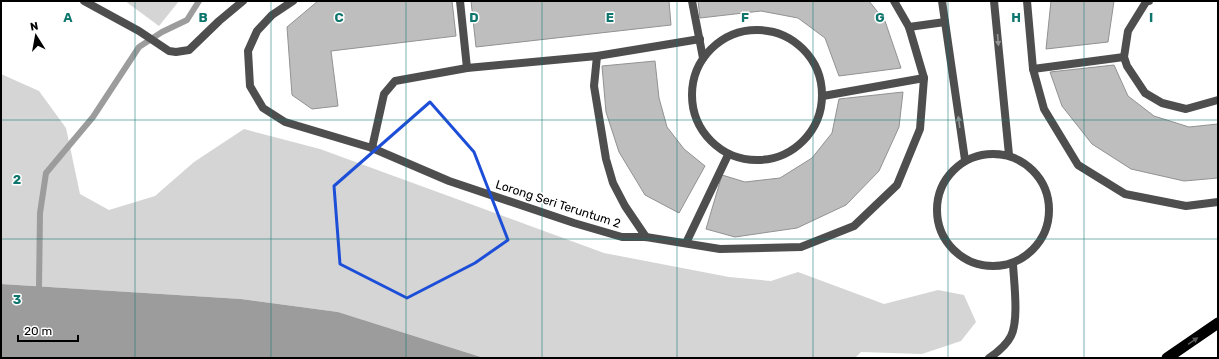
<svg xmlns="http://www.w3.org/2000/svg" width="1219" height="359" font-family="Rubik,sans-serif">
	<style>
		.green { fill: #d5d5d5 }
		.water { fill: #9c9c9c }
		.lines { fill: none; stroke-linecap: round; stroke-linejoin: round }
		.stream { stroke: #9c9c9c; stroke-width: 6 }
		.building { fill: #bebebe; stroke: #929292 }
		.service { stroke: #4e4e4e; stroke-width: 8 }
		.minor { stroke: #4e4e4e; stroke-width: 8 }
		.trunk { stroke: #000; stroke-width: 11 }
		.oneway { fill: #959595 }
		.oneway2 { fill: #595959 }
		.marked { fill: none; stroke: #1d4ed8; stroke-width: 3; stroke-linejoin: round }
		.grid { fill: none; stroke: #0f766e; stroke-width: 1; stroke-opacity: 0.55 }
		.labels { text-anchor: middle; stroke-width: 3; stroke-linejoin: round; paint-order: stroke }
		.street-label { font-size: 12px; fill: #000; stroke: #fff }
		.grid-label { font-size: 13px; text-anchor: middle; font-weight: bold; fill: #0f766e; stroke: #fff; stroke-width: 3; stroke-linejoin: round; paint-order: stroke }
	</style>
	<rect width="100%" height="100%" fill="#fff"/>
	<!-- green -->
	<g class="green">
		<polygon points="125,1 179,1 159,26"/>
		<polygon points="1,74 39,91 66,128 80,194 109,210 155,196 194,162 244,129 320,149 604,253 729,277 771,281 798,272 884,304 938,290 964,295 976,322 961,341 922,354 861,352 855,358 484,358 338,312 241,299 1,284"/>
	</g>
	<!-- water -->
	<polygon class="water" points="1,284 241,299 338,312 484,358 1,358"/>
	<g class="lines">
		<!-- stream -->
		<polyline class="stream" points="37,294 39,287 40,213 46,173 93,117 139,47 162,32 187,20 199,1"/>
	</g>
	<!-- building -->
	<g class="building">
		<polygon points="318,1 452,1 456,36 331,51 338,106 312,109 292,95 287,27"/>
		<polygon points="471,1 669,1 671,25 476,47"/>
		<polygon points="698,1 869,1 885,21 901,68 839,76 825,38 798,18 761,11 700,18"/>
		<polygon points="1051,1 1114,1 1108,42 1046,49"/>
		<polygon points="655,61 659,98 667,127 684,149 705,166 679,213 645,195 619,152 606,112 602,66"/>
		<polygon points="1114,65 1128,96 1154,116 1189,127 1218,124 1218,178 1184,181 1131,169 1092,144 1062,106 1050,72"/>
		<polygon points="903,92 899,127 879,171 846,205 797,228 735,237 706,229 722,175 745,182 780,178 812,158 832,133 839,99"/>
	</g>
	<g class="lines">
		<!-- service -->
		<g class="service">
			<polyline points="460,1 467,68"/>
			<polyline points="692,1 703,58"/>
			<polyline points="1149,1 1146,2 1128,31 1124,57 1127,66 1145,93 1162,103 1186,109 1218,100"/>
			<circle cx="757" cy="95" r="65"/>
			<polyline points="597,56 594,86 606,159 613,183 625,206 646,237"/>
			<polyline points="1033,69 1124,57"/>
			<polyline points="823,96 924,78"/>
			<polyline points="372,148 384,94 395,81 467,68 597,56 700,39"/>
			<polyline points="686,243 728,155"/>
			<path d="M 989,358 C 998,352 1006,346 1011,336 C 1019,320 1014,283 1013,264"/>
		</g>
		<!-- minor -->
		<g class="minor">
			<polyline points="84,1 139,31 169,51 176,52 189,50 219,21 243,1"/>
			<polyline points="293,1 272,15 257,31 248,51 250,86 263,108 285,122 372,148 449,181 574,223 622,237 646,237 720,249 801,247 854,226 897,185 920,129 924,78 909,27 894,1"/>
			<polyline points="942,1 965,160"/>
			<polyline points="994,1 1009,155"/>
			<polyline points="1027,1 1033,69 1044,109 1078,165 1125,194 1186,206 1218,202"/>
			<polyline points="909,27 945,22"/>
			<circle cx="993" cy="210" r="56"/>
		</g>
		<!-- trunk -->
		<polyline class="trunk" points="1167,358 1218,323"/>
	</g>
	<!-- one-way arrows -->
	<defs><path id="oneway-solid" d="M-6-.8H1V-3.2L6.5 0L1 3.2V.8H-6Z"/></defs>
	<g class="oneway">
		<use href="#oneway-solid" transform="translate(998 40) rotate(85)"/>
		<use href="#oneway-solid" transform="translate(959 122) rotate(-98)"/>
	</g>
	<use class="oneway2" href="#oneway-solid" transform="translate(1193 341) rotate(-34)"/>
	<!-- marked area -->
	<path class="marked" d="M 430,102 L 474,152 L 508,240 L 475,263 L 407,298 L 340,264 L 334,186 Z"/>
	<!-- grid -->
	<path class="grid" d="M 135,1 L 135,358M 271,1 L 271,358M 406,1 L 406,358M 542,1 L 542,358M 677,1 L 677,358M 813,1 L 813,358M 948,1 L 948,358M 1084,1 L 1084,358M 1,120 L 1218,120M 1,239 L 1218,239"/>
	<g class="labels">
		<!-- street labels -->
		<g class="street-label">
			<text transform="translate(558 204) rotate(18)" y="4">Lorong Seri Teruntum 2</text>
		</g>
	</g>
	<g class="grid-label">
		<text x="68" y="22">A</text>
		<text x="203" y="22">B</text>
		<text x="339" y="22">C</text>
		<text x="474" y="22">D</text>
		<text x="610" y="22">E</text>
		<text x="745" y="22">F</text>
		<text x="880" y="22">G</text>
		<text x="1016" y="22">H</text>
		<text x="1151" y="22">I</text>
		<text x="17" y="184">2</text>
		<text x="17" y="304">3</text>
	</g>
	<!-- border -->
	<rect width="1219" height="359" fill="none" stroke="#000000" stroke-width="4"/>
	<!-- north arrow -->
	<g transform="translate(36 36) rotate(349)" stroke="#ffffff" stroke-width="3" paint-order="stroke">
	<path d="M0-3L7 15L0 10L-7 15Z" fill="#000000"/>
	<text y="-6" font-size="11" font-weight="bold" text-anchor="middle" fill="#000000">N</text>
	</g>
	<!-- scale -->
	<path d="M18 335v6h60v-6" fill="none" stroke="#000000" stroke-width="2"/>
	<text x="24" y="335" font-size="12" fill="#000000" stroke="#ffffff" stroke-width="3" paint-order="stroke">20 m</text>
</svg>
